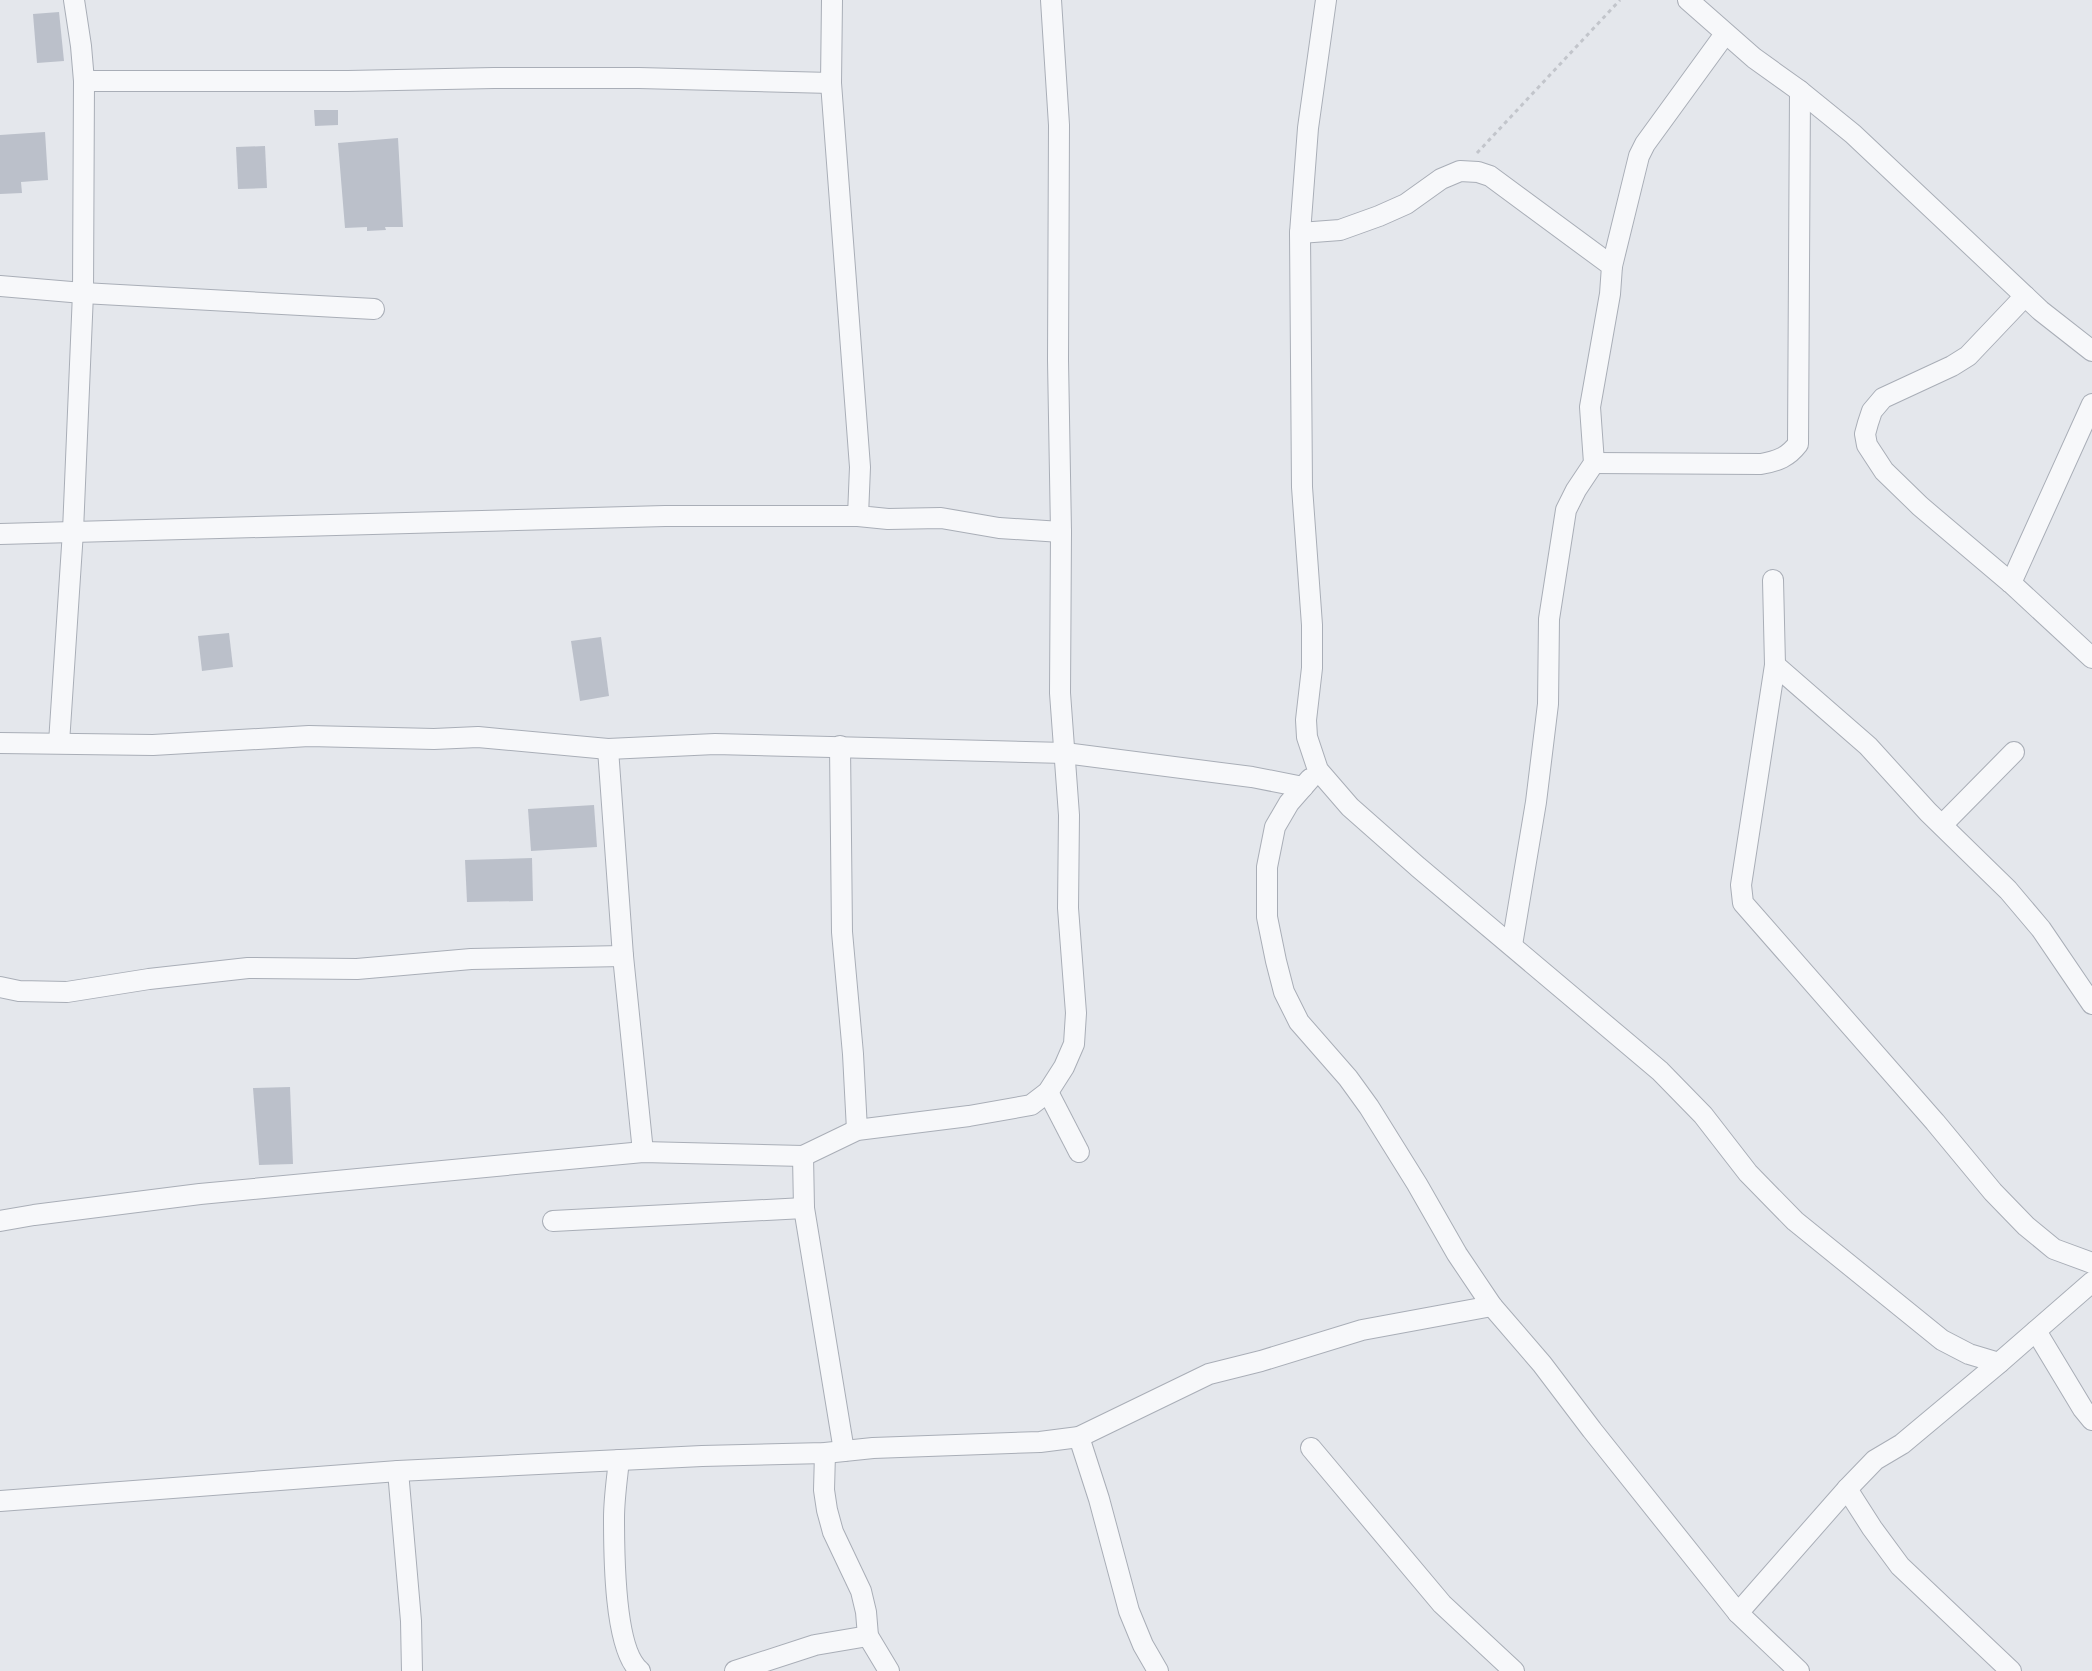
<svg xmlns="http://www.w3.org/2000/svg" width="2092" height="1671" font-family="Signika,sans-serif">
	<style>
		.building { fill: #bbc0ca }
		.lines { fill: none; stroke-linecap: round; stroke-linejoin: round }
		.minor-casing { stroke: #a9aeb7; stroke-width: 22 }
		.path { stroke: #c2c5cb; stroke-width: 3; stroke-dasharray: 4 4; stroke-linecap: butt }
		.minor { stroke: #f7f8fa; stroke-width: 20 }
	</style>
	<rect width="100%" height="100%" fill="#e4e7ec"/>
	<!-- building -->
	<g class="building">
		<polygon points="59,12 64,61 37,63 33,14"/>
		<polygon points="314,110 338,110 338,125 315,126"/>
		<polygon points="45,132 48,180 21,182 22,193 0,194 0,135"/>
		<polygon points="398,138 403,227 385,227 386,230 367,231 367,227 345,228 338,143"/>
		<polygon points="265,146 267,188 238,189 236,147"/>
		<polygon points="229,633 233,667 202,671 198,636"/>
		<polygon points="601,637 609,696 580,701 571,641"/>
		<polygon points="594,805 597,847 531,851 528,809"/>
		<polygon points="532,858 533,901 467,902 465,860"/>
		<polygon points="290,1087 293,1164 259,1165 253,1088"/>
	</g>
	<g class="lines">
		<!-- minor casing -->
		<g class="minor-casing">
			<g id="minor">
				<polyline points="832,0 831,83 860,467 858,516 888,519 941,518 999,528 1061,532"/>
				<polyline points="1326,0 1308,128 1300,233 1302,487 1312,625 1312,668 1306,720 1307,737 1318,770 1350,807 1418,867 1660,1071 1703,1115 1748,1173 1795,1221 1942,1340 1969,1354 1999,1363"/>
				<polyline points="1688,0 1754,58 1800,91 1853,134 2041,311 2092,351"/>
				<polyline points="84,81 348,81 494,78 639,78 831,83"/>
				<polyline points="1300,233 1340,230 1379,216 1406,204 1441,179 1460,171 1478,172 1490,176 1612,266 1610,294 1590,407 1594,463 1576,490 1566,510 1549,619 1548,704 1536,802 1512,945"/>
				<polyline points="1612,266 1639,156 1645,144 1725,34"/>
				<polyline points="0,286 83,293 374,309"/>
				<polyline points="2025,296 1968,356 1952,366 1883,398 1872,411 1868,423 1865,434 1867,445 1884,471 1920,506 2011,583 2092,658"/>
				<path d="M 1594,463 L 1761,464 C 1778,461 1788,457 1798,444 L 1800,91"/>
				<polyline points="0,534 665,516 858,516"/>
				<polyline points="1773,580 1775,665 1741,885 1743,903 1935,1122 1993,1192 2026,1226 2054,1249 2092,1263"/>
				<polyline points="2011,583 2092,404"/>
				<polyline points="1775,665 1868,746 1928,812 2008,890 2041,929 2092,1004"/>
				<polyline points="0,743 153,745 309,736 434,739 478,737 608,749 715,744 1065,753 1252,777 1303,787"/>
				<polyline points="59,743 73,531 83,293 84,81 81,46 74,0"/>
				<polyline points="840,746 842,932 853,1054 857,1130"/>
				<polyline points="608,749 623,956 643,1152"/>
				<polyline points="1310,779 1289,803 1275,827 1267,867 1267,917 1276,961 1284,992 1299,1022 1348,1078 1369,1107 1417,1184 1457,1254 1492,1306 1542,1364 1592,1430 1738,1613 1799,1671"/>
				<polyline points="1942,825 2014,752"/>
				<polyline points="0,987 19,991 67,992 149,979 248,968 357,969 471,959 623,956"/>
				<polyline points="1048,1092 1079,1152"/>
				<polyline points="803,1156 804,1208 844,1451"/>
				<polyline points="0,1221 34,1215 200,1194 643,1152 803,1156 857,1130 969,1116 1031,1105 1048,1092 1064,1067 1074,1044 1076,1013 1068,908 1069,815 1060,693 1061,532 1058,360 1059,125 1051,0"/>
				<polyline points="553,1221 804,1208"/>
				<polyline points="2036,1331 2083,1409 2092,1420"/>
				<polyline points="1079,1437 1099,1499 1129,1611 1143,1645 1158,1671"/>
				<polyline points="1311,1448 1442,1604 1514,1671"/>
				<polyline points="825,1453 824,1490 827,1510 833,1532 861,1591 866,1612 868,1636 889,1671"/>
				<path d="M 619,1460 C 617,1479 614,1499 614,1518 C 614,1552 614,1650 640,1671"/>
				<polyline points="398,1471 411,1621 412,1671"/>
				<polyline points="1847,1489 1872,1528 1900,1566 2011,1671"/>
				<polyline points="0,1501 398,1471 702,1456 825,1453 873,1448 1040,1442 1079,1437 1209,1374 1261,1361 1362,1330 1492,1306"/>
				<polyline points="1738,1613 1847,1489 1875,1460 1902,1444 1999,1363 2092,1282"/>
				<polyline points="735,1671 815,1645 868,1636"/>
			</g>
		</g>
		<!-- path -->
		<polyline class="path" points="1477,153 1620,0"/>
		<!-- minor -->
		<use href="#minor" class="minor"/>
	</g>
</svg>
